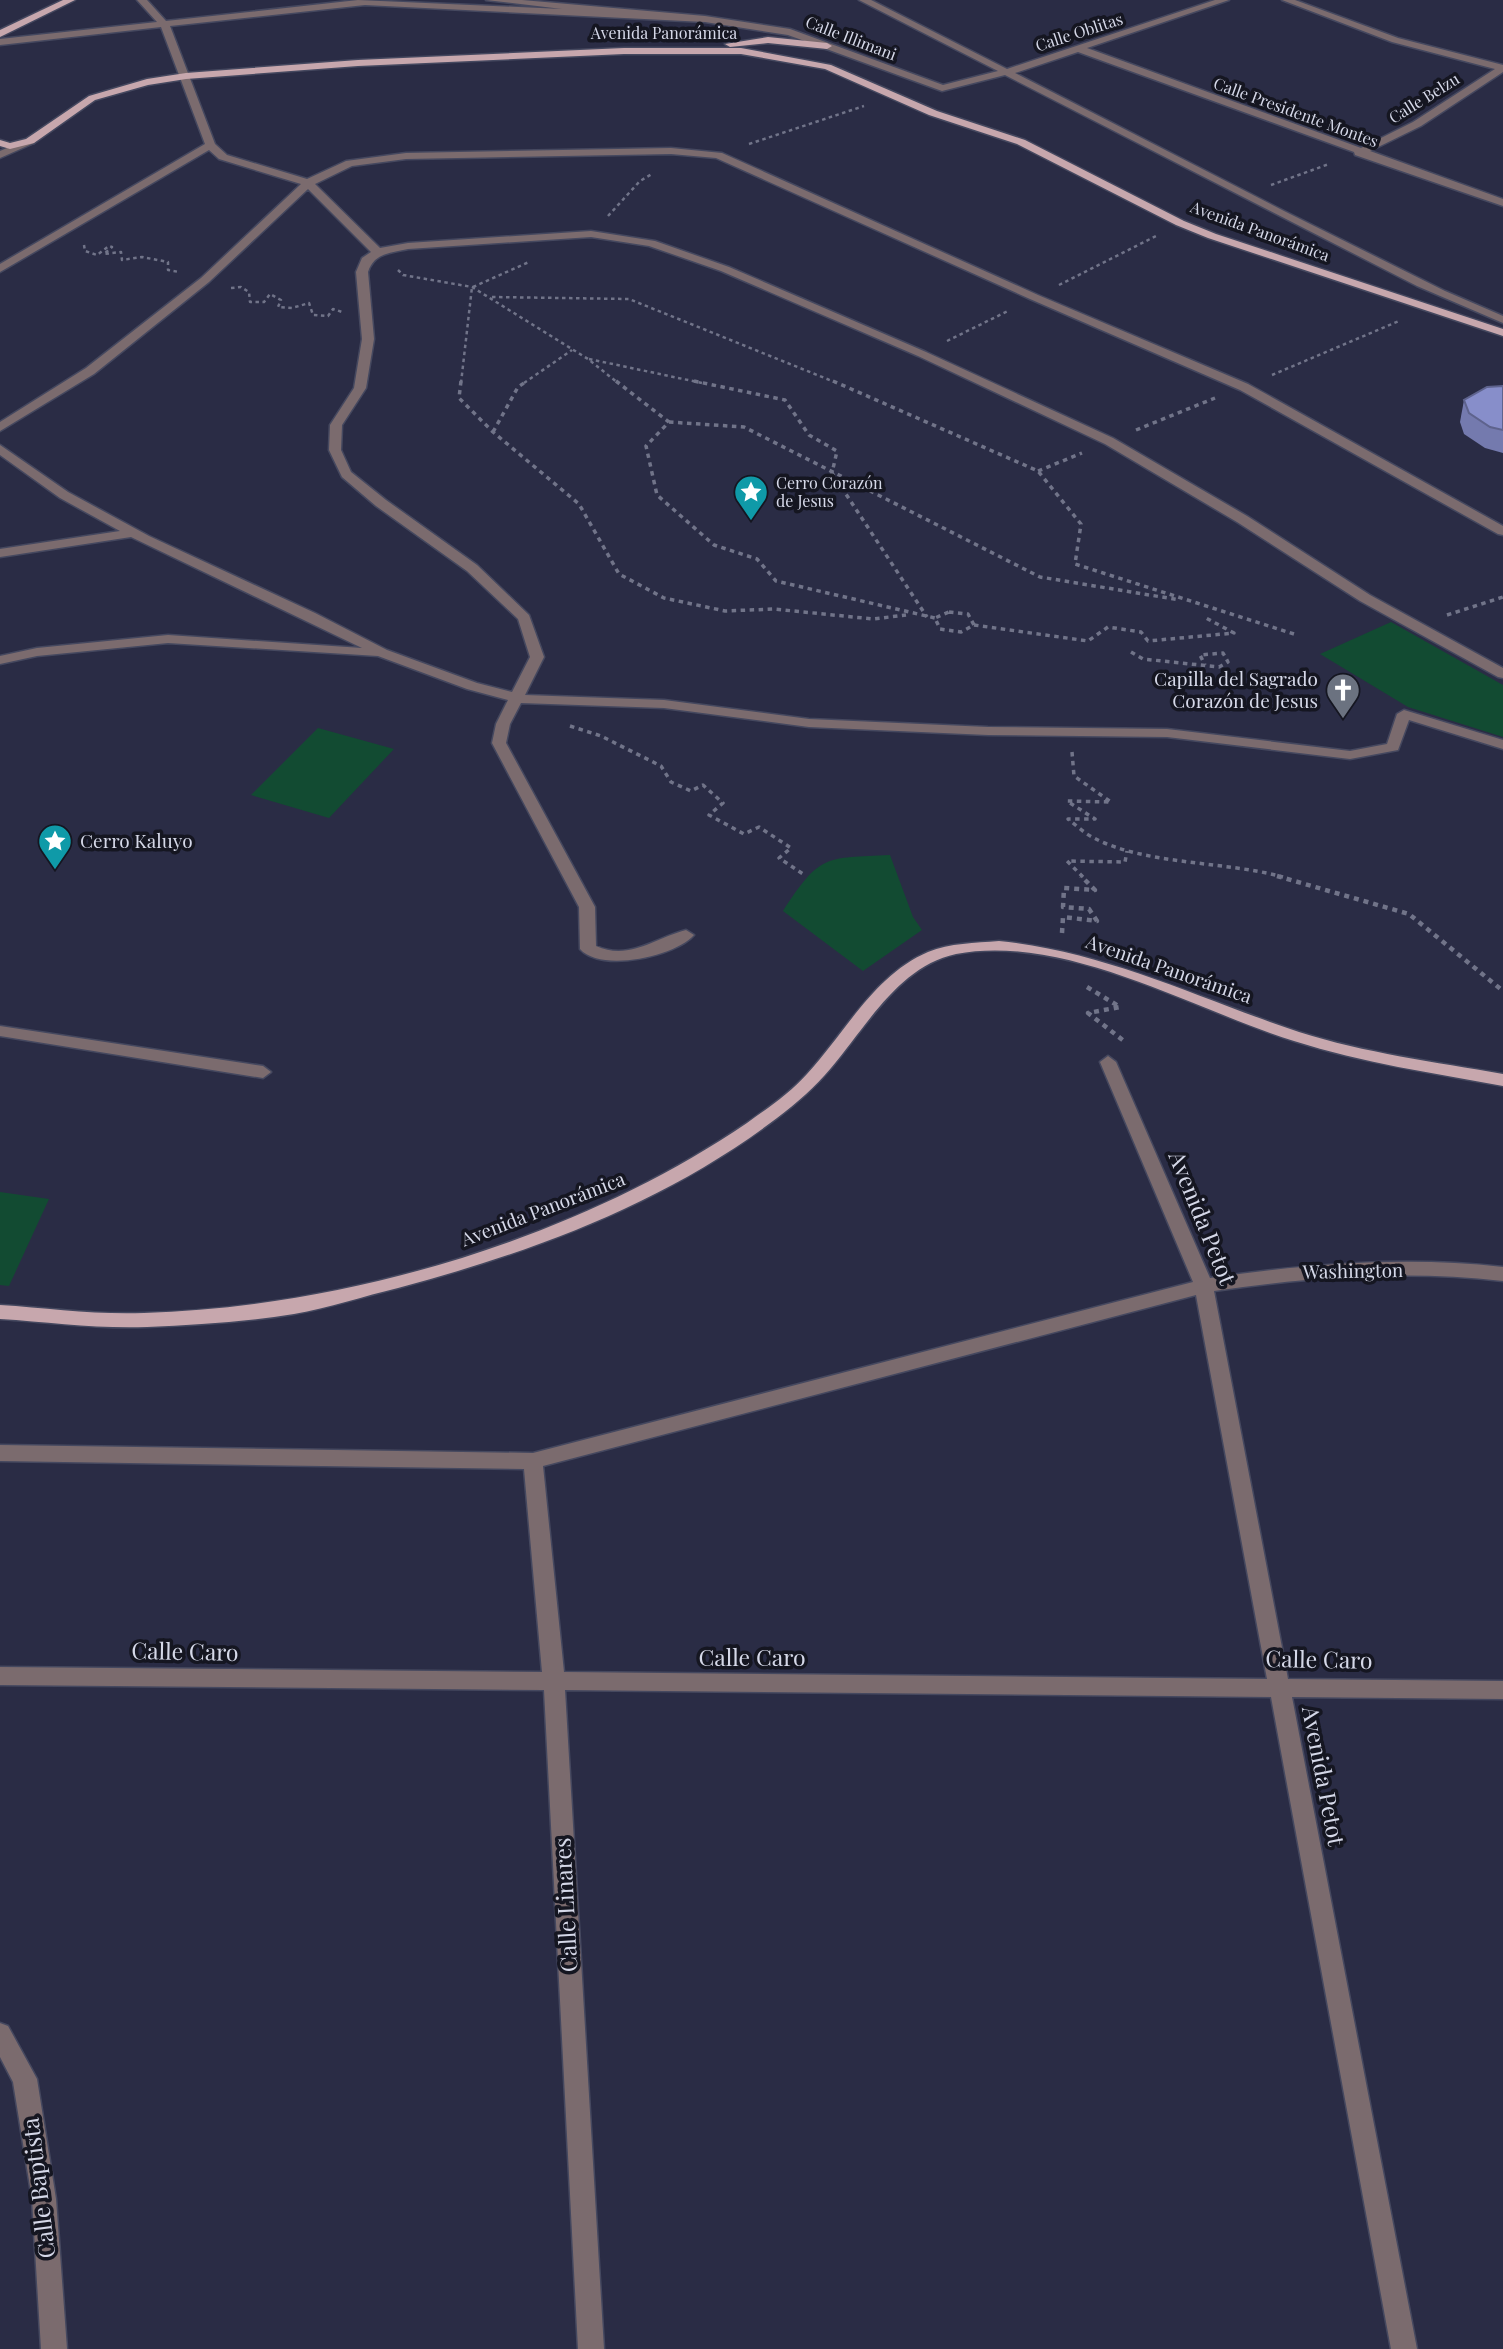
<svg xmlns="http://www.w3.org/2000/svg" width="1503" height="2349" font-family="'Playfair Display',serif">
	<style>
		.green { fill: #124b32 }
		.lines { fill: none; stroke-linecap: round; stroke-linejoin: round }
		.minor-casing { stroke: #45485f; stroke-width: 3 }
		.major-casing { stroke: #45485f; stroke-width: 3 }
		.path-far2 { stroke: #717489; stroke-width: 2.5; stroke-dasharray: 3.5 3.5; stroke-linecap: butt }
		.path-far1 { stroke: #717489; stroke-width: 3.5; stroke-dasharray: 4.5 4.5; stroke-linecap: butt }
		.path { stroke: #717489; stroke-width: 4.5; stroke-dasharray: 5 5; stroke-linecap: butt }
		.minor { fill: #7b6b6e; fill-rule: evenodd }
		.major { fill: #c7a7ad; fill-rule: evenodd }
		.wall { fill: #747aae }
		.building { fill: #878eca; stroke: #5e638d; stroke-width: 2 }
		.labels { text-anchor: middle; stroke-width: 7; stroke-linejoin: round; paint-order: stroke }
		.far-street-label { font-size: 16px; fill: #d5d8e8; stroke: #151621 }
		.far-poi-label { font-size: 16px; fill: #d5d8e8; stroke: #151621; text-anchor: start }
		.poi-label { font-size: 19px; fill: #d5d8e8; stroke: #151621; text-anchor: end }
		.street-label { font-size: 19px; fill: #d5d8e8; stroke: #151621 }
		.near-street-label { font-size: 23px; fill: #d5d8e8; stroke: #151621 }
	</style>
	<rect width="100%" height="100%" fill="#2a2c45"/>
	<!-- green -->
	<g class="green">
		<polygon points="1391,622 1503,685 1503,737 1408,707 1320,654"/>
		<polygon points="318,728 394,749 329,818 251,795"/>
		<path d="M 890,855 L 913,917 L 922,930 L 863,971 L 783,911 C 820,854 825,858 890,855 Z"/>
		<polygon points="0,1192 49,1199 9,1286 0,1285"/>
	</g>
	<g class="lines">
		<!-- minor casing -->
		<g class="minor-casing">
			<g id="minor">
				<path d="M 137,0 L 147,0 L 166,21 L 358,0 L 562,9 L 486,0 L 522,0 L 705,16 L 790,29 L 943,85 L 998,71 L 859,0 L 871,0 L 1007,69 L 1215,0 L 1229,0 L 1087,48 L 1361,148 L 1413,122 L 1495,69 L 1392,42 L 1282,0 L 1295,0 L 1398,38 L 1503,65 L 1503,72 L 1421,126 L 1370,151 L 1503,199 L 1503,206 L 1355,155 L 1354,152 L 1078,52 L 1015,73 L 1284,211 L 1445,291 L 1503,316 L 1503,323 L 1417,286 L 1005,75 L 942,91 L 788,35 L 705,22 L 365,5 L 170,26 L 215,144 L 227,155 L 307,179 L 346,161 L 406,153 L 671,148 L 722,153 L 1038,295 L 1248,384 L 1503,526 L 1503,535 L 1498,534 L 1240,390 L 1030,299 L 716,158 L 671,154 L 406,159 L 352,166 L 315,184 L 380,248 L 408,243 L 591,231 L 655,241 L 729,267 L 926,352 L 1113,438 L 1247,516 L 1370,595 L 1503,668 L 1503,678 L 1498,677 L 1360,601 L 1237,522 L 1105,444 L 918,356 L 721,271 L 649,246 L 591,237 L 408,249 C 390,253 374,253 368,272 L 374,339 L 366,388 L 342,425 L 341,450 L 351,472 L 386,500 L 477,565 L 529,615 L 544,657 L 525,695 L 664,700 L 809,719 L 988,727 L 1167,729 L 1350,751 L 1387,744 L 1397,714 L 1404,710 L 1503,740 L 1503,749 L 1409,720 L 1398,750 L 1350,759 L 1167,737 L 988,735 L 809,727 L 664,708 L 521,703 L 510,724 L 506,743 L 595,907 L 596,946 C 629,961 655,938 686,930 L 694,935 C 676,956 601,973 580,949 L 579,907 L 492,743 L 496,724 L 508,700 L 467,689 L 378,656 L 168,643 L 37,656 L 0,664 L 0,656 L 37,648 L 168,635 L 362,648 L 131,537 L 0,557 L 0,549 L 120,531 L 60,498 L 0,455 L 0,445 L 68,492 L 149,536 L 315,613 L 387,650 L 477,683 L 512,692 L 530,657 L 518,619 L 467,571 L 376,506 L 342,477 L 329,450 L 330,425 L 354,388 L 362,339 L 356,272 L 362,258 L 371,252 L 308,189 L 209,282 L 94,374 L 0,431 L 0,422 L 86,368 L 201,278 L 301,184 L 219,159 L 209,150 L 0,272 L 0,264 L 205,144 L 161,27 L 0,45 L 0,39 L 157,22 Z"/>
				<polygon points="30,138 35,141 34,143 0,158 0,151"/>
				<polygon points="0,1026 263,1066 271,1072 263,1078 0,1036"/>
				<path d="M 1108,1056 L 1116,1062 L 1210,1278 C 1308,1264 1404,1256 1503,1267 L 1503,1281 C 1406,1270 1311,1277 1214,1291 L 1288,1679 L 1503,1681 L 1503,1699 L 1292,1697 L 1417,2349 L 1391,2349 L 1271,1697 L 565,1690 L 604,2349 L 578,2349 L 544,1690 L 0,1685 L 0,1667 L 542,1672 L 524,1469 L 0,1461 L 0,1445 L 533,1453 L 1193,1282 L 1100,1062 ZM 1196,1295 L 1267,1679 L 564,1672 L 543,1466 Z"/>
				<polygon points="0,2023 8,2026 37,2079 56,2199 67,2349 41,2349 32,2199 13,2082 0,2057"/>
			</g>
		</g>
		<!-- major casing -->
		<g class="major-casing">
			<g id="major">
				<polygon points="63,0 75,0 0,37 0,30"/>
				<polygon points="768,37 827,43 832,46 827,49 768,43 730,47 725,44"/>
				<polygon points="624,48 741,48 831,65 937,111 1025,140 1184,221 1216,234 1503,329 1503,336 1208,238 1176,225 1017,144 929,115 825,69 741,54 624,54 358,66 186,79 148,85 95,100 34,143 10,149 0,146 0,140 10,143 26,139 89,96 147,79 186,73 358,60"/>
				<path d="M 999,941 C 1107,952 1197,998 1299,1032 C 1365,1053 1435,1062 1503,1074 L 1503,1086 C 1433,1073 1363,1063 1294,1041 C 1194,1010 1064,933 956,954 C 899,966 866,1027 831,1068 C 815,1087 797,1103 777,1118 C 665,1203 533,1252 398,1288 C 364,1296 329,1308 294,1314 C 246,1322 196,1325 147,1327 C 98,1329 49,1322 0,1319 L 0,1305 C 48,1308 96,1315 144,1313 C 348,1307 578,1238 747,1123 C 768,1108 790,1093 807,1074 C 845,1033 874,975 928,952 C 950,943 975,943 999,941 Z"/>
			</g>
		</g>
		<!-- path-far2 -->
		<g class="path-far2">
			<polyline points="749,144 864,106"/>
			<polyline points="1271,185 1329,164"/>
			<polyline points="608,216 640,181 652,174"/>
			<polyline points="84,245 85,251 97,255 109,246 112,247 104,254 121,252 122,260 142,257 168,262 168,270 179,272"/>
			<polyline points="398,270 403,275 472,287 588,359 618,383"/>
			<polyline points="1059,285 1158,235"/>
			<polyline points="473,287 529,262"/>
			<polyline points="231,288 241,287 249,292 250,302 264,302 270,294 281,300 278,307 292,308 309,303 313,315 328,316 333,309 342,312"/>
			<polyline points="492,297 629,299 837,383"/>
			<polyline points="947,341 1008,311"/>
			<polyline points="589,359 702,383"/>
			<polyline points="1272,375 1399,321"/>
			<polyline points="461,383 472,287"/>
			<polyline points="524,383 572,350"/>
		</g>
		<!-- path-far1 -->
		<g class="path-far1">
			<polyline points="461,381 459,398 493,432 579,504 619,574 664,598 725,611 774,609 873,619 906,615"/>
			<polyline points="616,381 669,422 646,446 657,495 714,545 757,559 776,581 935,618"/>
			<polyline points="694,381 785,400 809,435 837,451 832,473 927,617"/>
			<polyline points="833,381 1038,471 1081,524 1075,564 1297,635"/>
			<polyline points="669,422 744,427 1040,577 1180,600"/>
			<polyline points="1136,430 1215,398"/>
			<polyline points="493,432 518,387 527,381"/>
			<polyline points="1038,471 1082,453"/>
			<polygon points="949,612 968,614 974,625 961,632 940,629 935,618"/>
			<polyline points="1447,615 1503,597"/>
			<polyline points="974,625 1088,641 1108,627 1141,632 1148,641 1234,633 1206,618"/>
			<polyline points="1131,652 1143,659 1219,667 1228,662 1223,653 1200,655 1205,665"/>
			<polyline points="570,726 601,736 661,766 671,782 691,791 703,785 723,803 709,815 744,834 759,827 791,848 779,858 806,876"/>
			<path d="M 1072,752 L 1074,776 L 1111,802 L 1067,801 L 1095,819 L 1068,819 C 1076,825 1085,834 1094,838 C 1145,865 1225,861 1283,877"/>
			<polyline points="1083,877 1067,861 1125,862 1127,851"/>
		</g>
		<!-- path -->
		<g class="path">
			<polyline points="1277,876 1409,914 1503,991"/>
			<polyline points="1062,933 1063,917 1097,921 1089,909 1063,907 1064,888 1095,890 1081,876"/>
			<polyline points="1087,987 1120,1007 1088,1013 1124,1041"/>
		</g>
		<!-- minor -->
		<use href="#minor" class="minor"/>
		<!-- major -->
		<use href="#major" class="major"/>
	</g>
	<!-- wall -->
	<polygon class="wall" points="1503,386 1503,453 1485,448 1464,434 1460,422 1464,400"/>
	<!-- building -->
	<polygon class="building" points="1503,386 1503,430 1490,427 1469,413 1464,400 1487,387"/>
	<!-- icons -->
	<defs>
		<g id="sight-pin" transform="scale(1.75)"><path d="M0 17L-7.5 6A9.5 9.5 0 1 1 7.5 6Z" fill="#0f9aa8" stroke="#151621"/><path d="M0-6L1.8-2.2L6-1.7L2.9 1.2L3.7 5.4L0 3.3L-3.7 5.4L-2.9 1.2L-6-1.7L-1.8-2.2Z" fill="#fff"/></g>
		<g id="church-pin" transform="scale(1.75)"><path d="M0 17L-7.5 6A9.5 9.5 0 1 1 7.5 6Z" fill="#6b7280" stroke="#151621"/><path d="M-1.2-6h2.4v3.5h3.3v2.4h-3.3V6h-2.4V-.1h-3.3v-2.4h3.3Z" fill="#fff"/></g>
	</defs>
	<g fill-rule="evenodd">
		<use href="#sight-pin" x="751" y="492"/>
		<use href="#church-pin" x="1343" y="690"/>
		<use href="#sight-pin" x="55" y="841"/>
	</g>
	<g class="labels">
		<!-- far-street labels -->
		<g class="far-street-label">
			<text transform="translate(1079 32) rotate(-18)" y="6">Calle Oblitas</text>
			<text x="664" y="39">Avenida Panorámica</text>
			<text transform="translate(851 38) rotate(21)" y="6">Calle Illimani</text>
			<text transform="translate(1424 98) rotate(-32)" y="6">Calle Belzu</text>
			<text transform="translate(1296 112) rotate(20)" y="6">Calle Presidente Montes</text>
			<text transform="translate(1260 231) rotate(20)" y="6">Avenida Panorámica</text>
		</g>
		<!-- far-poi labels -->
		<g class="far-poi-label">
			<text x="776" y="489">Cerro Corazón<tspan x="776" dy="18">de Jesus</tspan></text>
		</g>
		<!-- poi labels -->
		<g class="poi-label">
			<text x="1318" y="686">Capilla del Sagrado<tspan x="1318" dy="22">Corazón de Jesus</tspan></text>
			<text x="80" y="848" text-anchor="start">Cerro Kaluyo</text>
		</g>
		<!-- street labels -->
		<g class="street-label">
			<text transform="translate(1169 969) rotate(19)" y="7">Avenida Panorámica</text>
			<text transform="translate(543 1209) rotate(-21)" y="7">Avenida Panorámica</text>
			<text transform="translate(1353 1271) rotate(-1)" y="7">Washington</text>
		</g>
		<!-- near-street labels -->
		<g class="near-street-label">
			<text transform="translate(1202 1218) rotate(68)" y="8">Avenida Petot</text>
			<text transform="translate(185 1652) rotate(1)" y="8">Calle Caro</text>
			<text x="752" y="1666">Calle Caro</text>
			<text transform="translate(1319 1660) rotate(1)" y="8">Calle Caro</text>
			<text transform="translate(1323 1776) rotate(79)" y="8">Avenida Petot</text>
			<text transform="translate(566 1905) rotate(-93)" y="8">Calle Linares</text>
			<text transform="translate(39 2188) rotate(-97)" y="8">Calle Baptista</text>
		</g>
	</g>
</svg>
